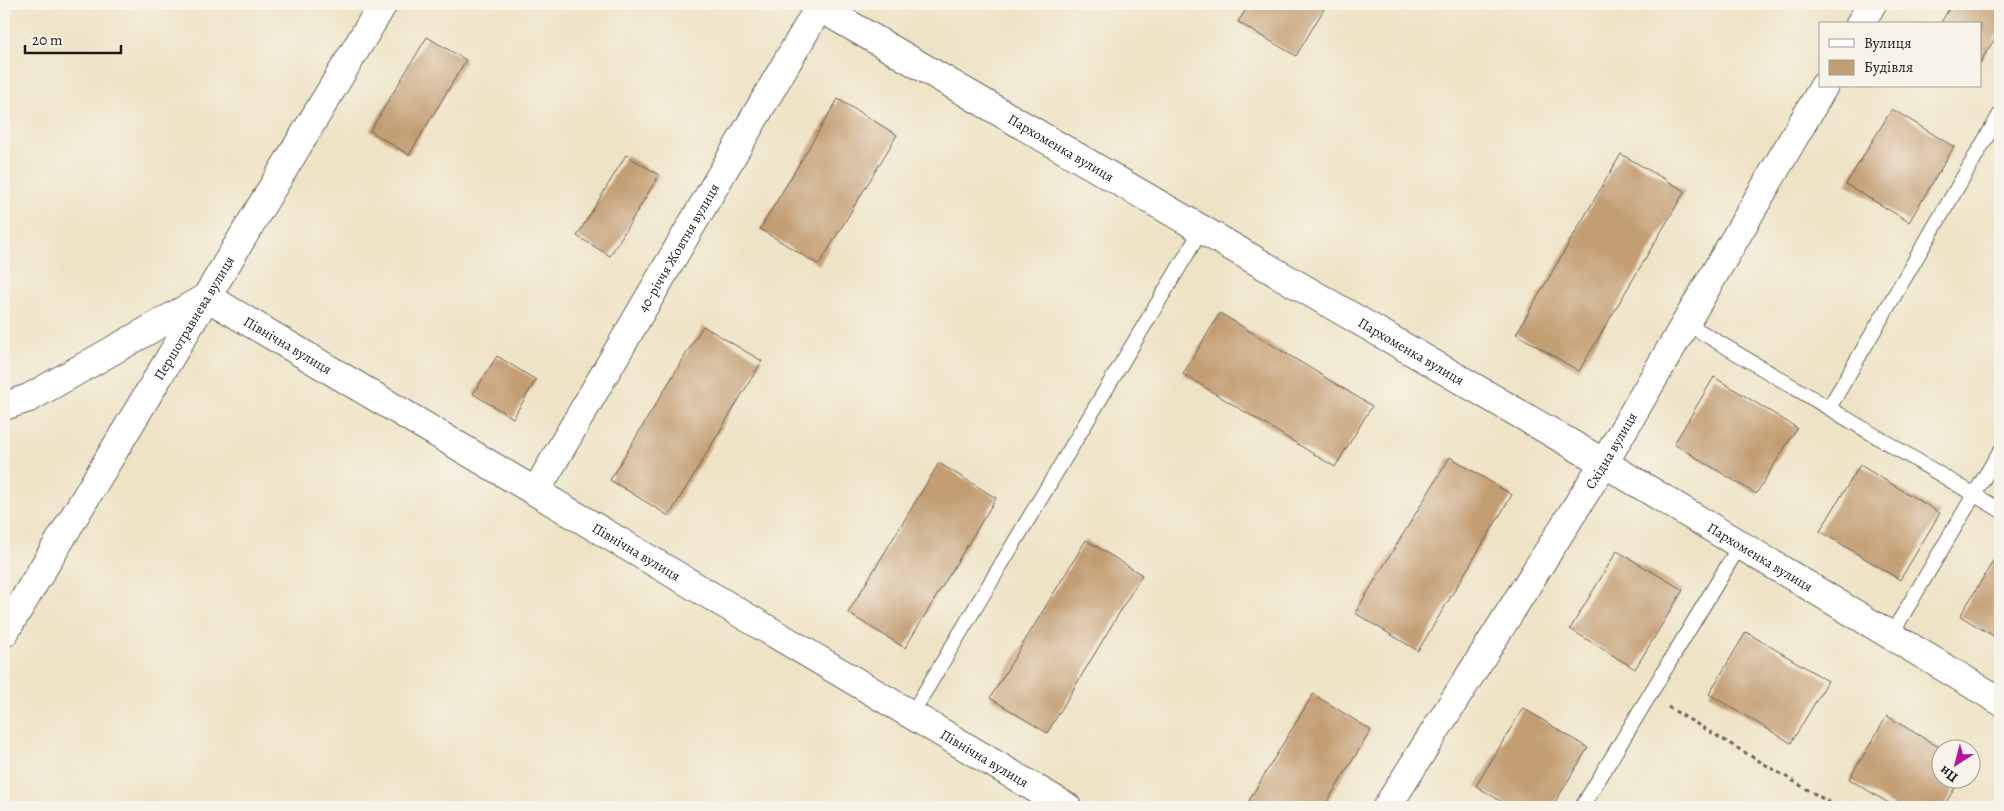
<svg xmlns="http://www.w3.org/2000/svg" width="2004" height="811" font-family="Alegreya,serif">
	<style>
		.building { fill: #c39e73 }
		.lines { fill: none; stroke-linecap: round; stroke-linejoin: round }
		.service-casing { stroke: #666258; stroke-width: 16 }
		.minor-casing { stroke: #666258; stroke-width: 30 }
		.path { stroke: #666258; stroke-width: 3; stroke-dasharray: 4 4; stroke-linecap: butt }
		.service { stroke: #fff; stroke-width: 14 }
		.minor { stroke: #fff; stroke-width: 28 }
		.labels { text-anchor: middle; stroke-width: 4; stroke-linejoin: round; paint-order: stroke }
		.street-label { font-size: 14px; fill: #1c1c1c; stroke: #f7f3e8 }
	</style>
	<rect width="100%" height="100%" fill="#f7f3e8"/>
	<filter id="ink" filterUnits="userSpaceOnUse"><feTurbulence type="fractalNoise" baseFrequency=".02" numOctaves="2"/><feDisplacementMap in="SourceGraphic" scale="10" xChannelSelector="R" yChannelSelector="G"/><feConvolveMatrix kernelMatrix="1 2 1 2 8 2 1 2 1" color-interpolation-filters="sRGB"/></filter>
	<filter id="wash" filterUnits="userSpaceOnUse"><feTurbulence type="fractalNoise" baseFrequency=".0096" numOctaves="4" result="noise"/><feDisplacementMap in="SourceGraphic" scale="20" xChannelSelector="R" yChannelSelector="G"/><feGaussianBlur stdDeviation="1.12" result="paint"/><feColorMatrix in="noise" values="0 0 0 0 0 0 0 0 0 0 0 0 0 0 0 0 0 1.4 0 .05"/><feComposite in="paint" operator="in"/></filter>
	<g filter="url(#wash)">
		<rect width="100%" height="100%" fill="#efe3c6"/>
		<g id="blocks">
			<!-- building -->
			<g class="building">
				<polygon points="1249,4 1327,4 1296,56 1238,22"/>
				<polygon points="1952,4 2000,4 2000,30 1980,63 1980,24 1940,24"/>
				<polygon points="427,37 466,60 409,155 370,131"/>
				<polygon points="838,99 897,135 819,265 760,229"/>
				<polygon points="1892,109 1954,147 1909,222 1846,184"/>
				<polygon points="1621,154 1685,191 1579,371 1516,334"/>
				<polygon points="626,155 659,175 610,256 577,236"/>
				<polygon points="1220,313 1372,406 1335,467 1183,374"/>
				<polygon points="703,326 762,361 669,516 610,480"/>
				<polygon points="497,356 536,380 513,418 473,394"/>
				<polygon points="1714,377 1797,428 1756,494 1674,444"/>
				<polygon points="1450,457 1512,495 1418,651 1355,613"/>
				<polygon points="939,463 996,498 905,648 848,613"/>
				<polygon points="1860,465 1940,513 1900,580 1820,531"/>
				<polygon points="1086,540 1142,575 1047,733 990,698"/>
				<polygon points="1617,551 1683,590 1635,669 1570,629"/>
				<polygon points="1998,553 2000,554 2000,640 1960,616"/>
				<polygon points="1746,632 1828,681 1791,743 1709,694"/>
				<polygon points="1313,694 1371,730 1324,807 1245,807"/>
				<polygon points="1523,708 1588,748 1552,807 1510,807 1476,786"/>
				<polygon points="1887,716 1942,749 1942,778 1961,778 1943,807 1895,807 1849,779"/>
			</g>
		</g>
	</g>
	<g filter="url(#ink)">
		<use href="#blocks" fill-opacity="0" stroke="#666258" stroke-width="1"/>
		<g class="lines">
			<!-- service casing -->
			<g class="service-casing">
				<g id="service">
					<polyline points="1686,323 2000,510"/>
					<polyline points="1829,408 2000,114"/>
					<polyline points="1891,635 2000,451"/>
					<polyline points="911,715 1202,229"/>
					<polyline points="1582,807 1740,545"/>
				</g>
			</g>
			<!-- minor casing -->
			<g class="minor-casing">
				<g id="minor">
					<path id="s1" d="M 819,7 L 1604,463 L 2000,701"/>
					<polyline points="1860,24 1872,4"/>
					<path id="s2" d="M 4,406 L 29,398 L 207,297 L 1067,807"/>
					<path id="s3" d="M 536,491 L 821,4"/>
					<path id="s4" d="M 4,633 L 383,4"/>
					<path id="s5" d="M 1387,807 L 1604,463 L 1824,86"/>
				</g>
			</g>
			<!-- path -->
			<polyline class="path" points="1668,707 1837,807"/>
			<!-- service -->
			<use href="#service" class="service"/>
			<!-- minor -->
			<use href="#minor" class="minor"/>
		</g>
	</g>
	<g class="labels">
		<!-- street labels -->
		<g class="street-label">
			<text dy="5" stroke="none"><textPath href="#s1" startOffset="280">Пархоменка вулиця</textPath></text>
			<text dy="5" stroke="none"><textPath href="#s3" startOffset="282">40-річчя Жовтня вулиця</textPath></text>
			<text dy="5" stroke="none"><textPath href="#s4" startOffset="368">Першотравнева вулиця</textPath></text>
			<text dy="5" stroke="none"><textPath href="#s2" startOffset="325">Північна вулиця</textPath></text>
			<text dy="5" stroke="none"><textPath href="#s1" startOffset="685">Пархоменка вулиця</textPath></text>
			<text dy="5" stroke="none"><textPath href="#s5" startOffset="421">Східна вулиця</textPath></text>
			<text dy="5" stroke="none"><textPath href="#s2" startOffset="730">Північна вулиця</textPath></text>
			<text dy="5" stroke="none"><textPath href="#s1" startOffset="1090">Пархоменка вулиця</textPath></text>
			<text dy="5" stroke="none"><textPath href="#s2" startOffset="1135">Північна вулиця</textPath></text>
		</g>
	</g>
	<!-- margin -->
	<rect width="2004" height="811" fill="none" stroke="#f7f3e8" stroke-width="20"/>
	<!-- legend -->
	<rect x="1819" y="22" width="162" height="65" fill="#f7f3e8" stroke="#9f9d96"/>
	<rect x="1829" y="39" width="25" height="8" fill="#ffffff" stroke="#9f9d96"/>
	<text x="1864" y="48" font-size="15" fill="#1c1c1c">Вулиця</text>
	<rect x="1829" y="60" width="25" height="15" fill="#c39e73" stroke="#9f9d96"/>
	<text x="1864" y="72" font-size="15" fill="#1c1c1c">Будівля</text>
	<!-- north arrow -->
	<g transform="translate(1956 764) rotate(216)"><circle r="24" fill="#f7f3e8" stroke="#9f9d96"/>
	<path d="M0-4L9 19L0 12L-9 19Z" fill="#b5179e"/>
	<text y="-8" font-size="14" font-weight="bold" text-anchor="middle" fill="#1c1c1c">Пн</text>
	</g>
	<!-- scale -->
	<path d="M25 45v8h96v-8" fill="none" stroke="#1c1c1c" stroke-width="2.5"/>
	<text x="32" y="45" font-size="15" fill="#1c1c1c" stroke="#f7f3e8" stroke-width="4" paint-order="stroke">20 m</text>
</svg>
